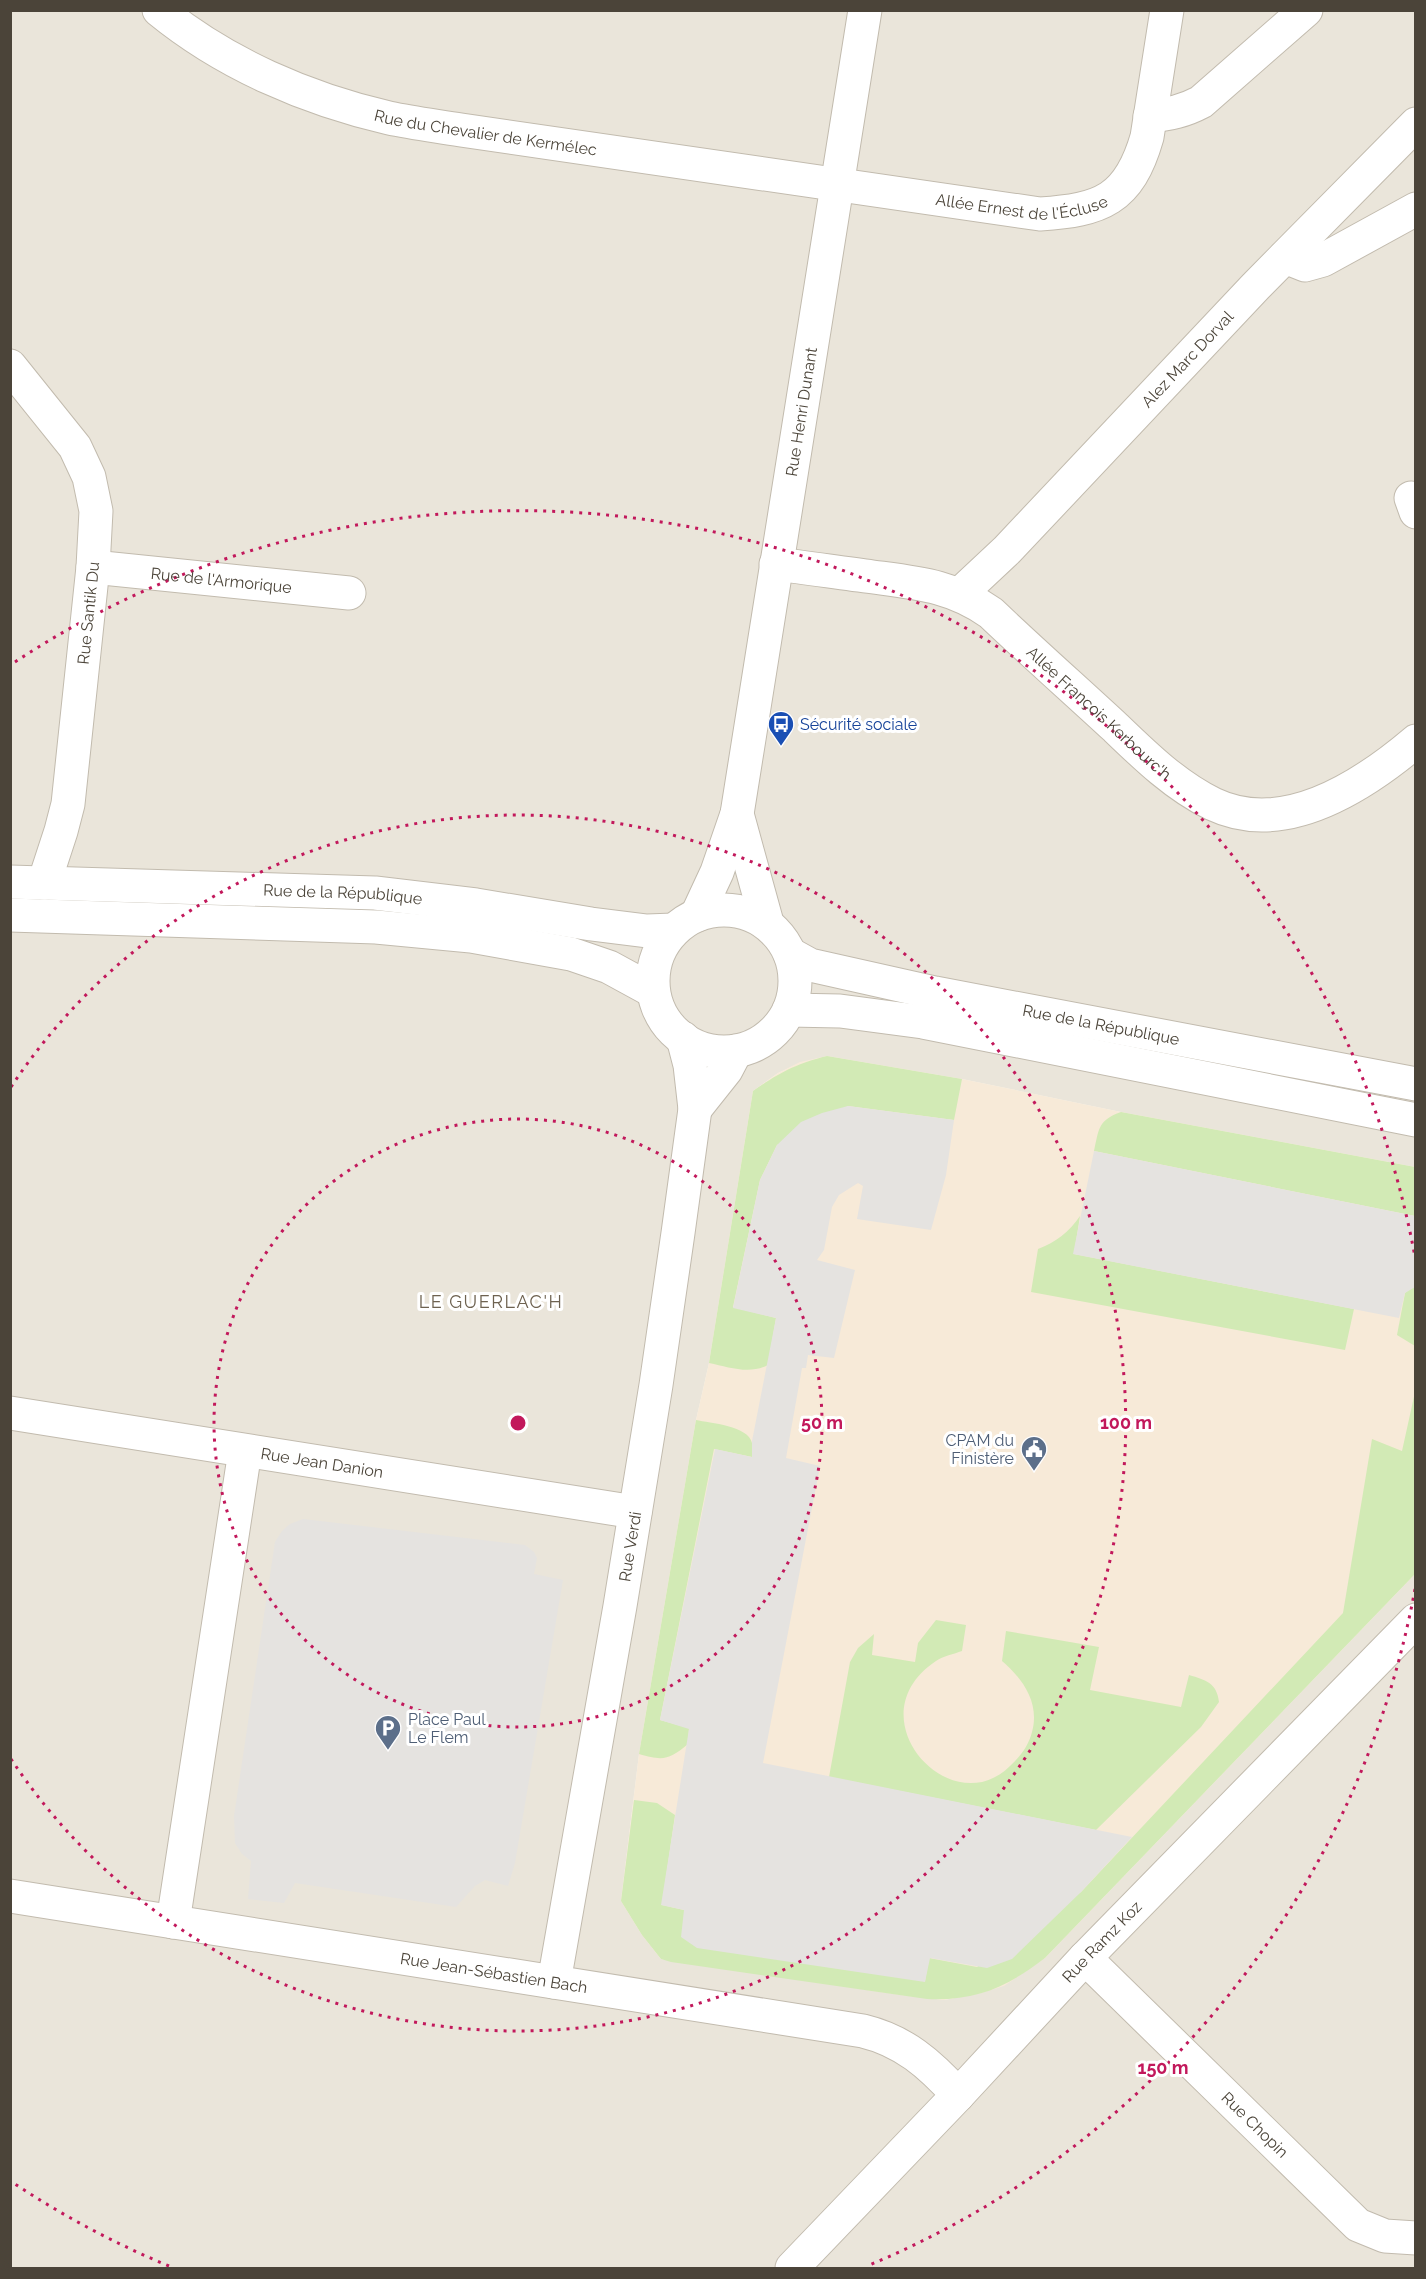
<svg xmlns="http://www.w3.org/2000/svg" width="1426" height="2279" font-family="Raleway,sans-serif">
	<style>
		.residential { fill: #eae5da }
		.commercial { fill: #f7ead8 }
		.grass { fill: #d2eab5 }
		.parking { fill: #e5e3e0 }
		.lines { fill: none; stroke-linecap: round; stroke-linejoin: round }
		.minor-casing { stroke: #c2bbae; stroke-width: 35 }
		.minor { stroke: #fff; stroke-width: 33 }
		.ring { fill: none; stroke: #c2185b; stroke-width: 3; stroke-dasharray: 3 6 }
		.labels { text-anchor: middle; stroke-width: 6; stroke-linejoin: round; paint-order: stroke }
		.street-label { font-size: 16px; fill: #4b4439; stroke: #fff }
		.transit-label { font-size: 16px; fill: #164399; stroke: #fff; text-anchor: start }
		.service-label { font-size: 16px; fill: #4e5e75; stroke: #fff; text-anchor: end }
		.neighbourhood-label { font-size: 18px; letter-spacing: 1.5px; fill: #6e6250; stroke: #fff }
		.centre { fill: #c2185b; stroke: #fff; stroke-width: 3 }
		.ring-label { font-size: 18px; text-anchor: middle; font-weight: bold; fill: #c2185b; stroke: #fff; stroke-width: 6; stroke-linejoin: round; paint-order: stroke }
	</style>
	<rect width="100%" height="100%" fill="#f6f3ec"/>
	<!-- residential -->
	<polygon class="residential" points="11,11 1415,11 1415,1167 1121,1112 962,1079 827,1056 800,1063 778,1073 753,1091 709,1363 696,1420 639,1754 621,1901 642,1935 661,1959 944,2000 981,1993 1045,1958 1415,1574 1415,2268 11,2268"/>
	<!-- commercial -->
	<polygon class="commercial" points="827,1056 962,1079 1121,1112 1415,1167 1415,1574 1045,1958 1004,1986 981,1993 944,2000 900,1995 661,1959 642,1935 621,1901 639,1754 696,1420 709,1363 753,1091 778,1073 800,1062"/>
	<!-- grass -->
	<g class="grass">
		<path d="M 827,1056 L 962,1079 L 954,1120 L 848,1106 L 777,1145 L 760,1180 L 733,1307 L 776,1318 L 768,1365 C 749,1375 729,1367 709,1363 L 753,1091 C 779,1073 795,1064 827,1056 Z"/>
		<path d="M 1121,1112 L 1415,1167 L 1415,1216 L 1094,1151 C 1099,1129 1098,1120 1121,1112 Z"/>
		<path d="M 1080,1216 L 1074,1254 L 1354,1309 L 1345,1350 L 1031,1292 L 1038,1249 C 1056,1242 1069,1232 1080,1216 Z"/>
		<polygon points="1413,1286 1415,1287 1415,1346 1397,1335 1405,1293"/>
		<path d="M 1415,1392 L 1415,1574 L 1045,1958 C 1007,1987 977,2001 927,1999 L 671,1962 L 661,1959 L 642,1935 L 621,1901 L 634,1800 L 657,1803 L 675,1815 L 662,1905 L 684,1910 L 925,1981 L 929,1958 L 977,1967 L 1081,1892 L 1343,1613 L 1372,1439 L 1402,1451 Z"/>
		<path d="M 696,1420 C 710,1423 749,1426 752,1443 C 753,1447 752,1453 752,1457 L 714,1449 L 660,1720 L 689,1728 L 688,1744 C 669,1760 663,1761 639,1754 Z"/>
		<path d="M 936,1620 L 966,1625 L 962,1651 C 954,1654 943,1656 936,1661 C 852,1717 951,1825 1010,1766 C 1020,1757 1029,1745 1032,1732 C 1040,1703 1023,1679 1002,1661 L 1006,1631 L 1099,1647 L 1090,1690 L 1181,1707 L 1189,1675 C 1206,1680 1217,1683 1219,1702 L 1201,1727 L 1096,1830 L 829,1777 L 850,1662 L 858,1648 L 874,1634 L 872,1655 L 915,1662 L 918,1643 Z"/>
	</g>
	<!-- parking -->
	<g class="parking">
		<polygon points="848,1106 954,1120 946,1175 931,1230 857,1219 863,1186 858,1183 839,1195 832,1207 824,1250 817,1260 855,1270 834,1358 808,1355 806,1368 802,1368 786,1458 820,1466 763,1763 1132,1837 1081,1892 1012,1959 987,1968 930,1958 925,1982 697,1948 681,1937 684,1910 661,1905 689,1729 660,1720 715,1449 752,1457 752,1441 776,1318 733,1308 760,1180 777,1145 801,1122 822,1113"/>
		<polygon points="1094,1151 1415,1216 1415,1287 1405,1293 1399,1318 1073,1254"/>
		<polygon points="303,1519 525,1545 534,1552 537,1558 534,1574 563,1580 515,1863 508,1886 485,1880 475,1886 456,1907 295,1883 284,1903 248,1899 251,1861 242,1854 235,1843 234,1816 275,1542 282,1531 290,1524"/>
	</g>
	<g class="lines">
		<!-- minor casing -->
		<g class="minor-casing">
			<g id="minor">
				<path id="s1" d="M 159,10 C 225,64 307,99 389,118 C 412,123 437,126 461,130 L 1040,214 C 1101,210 1129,200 1147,137 L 1167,10"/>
				<path d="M 1150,116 C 1170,114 1184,111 1201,102 L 1306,10"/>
				<polyline points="1285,257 1305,265 1323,260 1416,209"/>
				<polyline points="10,366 75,447 89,477 96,511 93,567 68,804 61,831 44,883"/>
				<polyline points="1411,498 1416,512"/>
				<path id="s2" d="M 776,564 C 809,568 841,573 873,577 C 918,583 953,586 991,613 C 1032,652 1075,690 1116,728 C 1145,756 1176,786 1213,804 C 1284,838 1363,786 1416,741"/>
				<path id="s3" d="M 93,567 L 349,593"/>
				<path id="s4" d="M 960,594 L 1007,550 L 1256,286 L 1416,124"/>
				<polyline points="737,814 767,923"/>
				<path id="s5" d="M 10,882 L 375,893 L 476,905 L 591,924 L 647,931 L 674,930"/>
				<circle cx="724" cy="981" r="71"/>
				<polyline points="10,915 376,927 471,936 571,954 609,967 653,991"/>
				<path id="s6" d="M 697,915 L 717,872 L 737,814 L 865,10"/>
				<path id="s7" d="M 790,954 L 810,965 L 935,993 L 1416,1084"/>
				<polyline points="789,1010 840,1011 923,1022 1416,1120"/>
				<polyline points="695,1109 726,1070 736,1051"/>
				<path id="s8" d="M 10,1413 L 635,1512"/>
				<path id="s9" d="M 10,1896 L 863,2031 C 904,2041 930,2064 958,2095"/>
				<polyline points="173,1922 245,1451"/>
				<path id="s10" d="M 1085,1958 L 1358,2225 L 1385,2236 L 1416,2238"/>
				<path id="s11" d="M 554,1982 L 620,1606 L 656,1385 L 678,1233 L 695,1109 L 690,1065 L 683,1038"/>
				<path id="s12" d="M 792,2268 L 958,2095 L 1085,1958 L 1416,1620"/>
			</g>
		</g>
		<!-- minor -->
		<use href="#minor" class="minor"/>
	</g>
	<!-- distance rings -->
	<g class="ring">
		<circle cx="518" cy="1423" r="304"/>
		<path d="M11 1087A608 608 0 1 1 11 1759"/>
		<path d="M1415 1589A912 912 0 0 1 867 2266M169 2266A912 912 0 0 1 15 2184M15 662A912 912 0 0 1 1415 1257"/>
	</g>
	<!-- icons -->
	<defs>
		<g id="bus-pin" transform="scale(1.35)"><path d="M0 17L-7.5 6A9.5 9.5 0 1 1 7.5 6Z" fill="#1a4fb4" stroke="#fff"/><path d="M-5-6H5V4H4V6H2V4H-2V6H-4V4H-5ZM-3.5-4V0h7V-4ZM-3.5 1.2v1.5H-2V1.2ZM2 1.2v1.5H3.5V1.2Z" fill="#fff"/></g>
		<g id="civic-pin" transform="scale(1.35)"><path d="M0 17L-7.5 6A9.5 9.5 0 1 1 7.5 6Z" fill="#5c6f8a" stroke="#fff"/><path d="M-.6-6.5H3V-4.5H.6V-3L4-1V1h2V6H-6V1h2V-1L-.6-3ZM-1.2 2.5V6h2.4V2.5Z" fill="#fff"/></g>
		<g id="parking-pin" transform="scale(1.35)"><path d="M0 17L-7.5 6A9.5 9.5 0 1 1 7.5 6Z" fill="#5c6f8a" stroke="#fff"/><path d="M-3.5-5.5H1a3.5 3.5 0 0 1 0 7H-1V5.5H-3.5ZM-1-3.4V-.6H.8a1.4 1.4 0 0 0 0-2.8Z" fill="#fff"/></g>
	</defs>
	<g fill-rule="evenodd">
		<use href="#bus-pin" x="781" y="724"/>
		<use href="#civic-pin" x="1034" y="1449"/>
		<use href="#parking-pin" x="388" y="1728"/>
	</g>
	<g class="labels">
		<!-- street labels -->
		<g class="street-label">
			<text dy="6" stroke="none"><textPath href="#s1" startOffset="354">Rue du Chevalier de Kermélec</textPath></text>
			<text dy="6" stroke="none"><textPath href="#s1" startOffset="896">Allée Ernest de l'Écluse</textPath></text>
			<text dy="6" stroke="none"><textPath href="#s4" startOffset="327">Alez Marc Dorval</textPath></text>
			<text dy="6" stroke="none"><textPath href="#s6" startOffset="516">Rue Henri Dunant</textPath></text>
			<text dy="6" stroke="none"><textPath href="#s3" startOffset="129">Rue de l'Armorique</textPath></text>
			<text transform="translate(88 613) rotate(-84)" y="6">Rue Santik Du</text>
			<text dy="6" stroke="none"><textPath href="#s2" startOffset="370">Allée François Kerbourc'h</textPath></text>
			<text dy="6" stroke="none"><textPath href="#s5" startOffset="333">Rue de la République</textPath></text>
			<text dy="6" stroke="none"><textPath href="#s7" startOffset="320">Rue de la République</textPath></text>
			<text dy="6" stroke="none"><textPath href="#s8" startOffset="316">Rue Jean Danion</textPath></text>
			<text dy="6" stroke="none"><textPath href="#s11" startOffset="442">Rue Verdi</textPath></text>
			<text dy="6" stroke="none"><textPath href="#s12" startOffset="450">Rue Ramz Koz</textPath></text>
			<text dy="6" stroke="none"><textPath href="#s9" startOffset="490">Rue Jean-Sébastien Bach</textPath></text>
			<text dy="6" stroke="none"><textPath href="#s10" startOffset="238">Rue Chopin</textPath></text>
		</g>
		<!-- transit labels -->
		<g class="transit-label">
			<text x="800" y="730">Sécurité sociale</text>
		</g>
		<!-- service labels -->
		<g class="service-label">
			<text x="1014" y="1446">CPAM du<tspan x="1014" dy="18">Finistère</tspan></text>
			<text x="408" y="1725" text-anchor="start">Place Paul<tspan x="408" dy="18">Le Flem</tspan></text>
		</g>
		<!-- neighbourhood labels -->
		<g class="neighbourhood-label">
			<text x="491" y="1308">LE GUERLAC'H</text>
		</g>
	</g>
	<circle cx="518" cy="1423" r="9" class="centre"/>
	<g class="ring-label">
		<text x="822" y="1429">50 m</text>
		<text x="1126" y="1429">100 m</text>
		<text x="1163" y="2074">150 m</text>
	</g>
	<!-- border -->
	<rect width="1426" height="2279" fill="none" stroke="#4b4439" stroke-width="24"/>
</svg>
